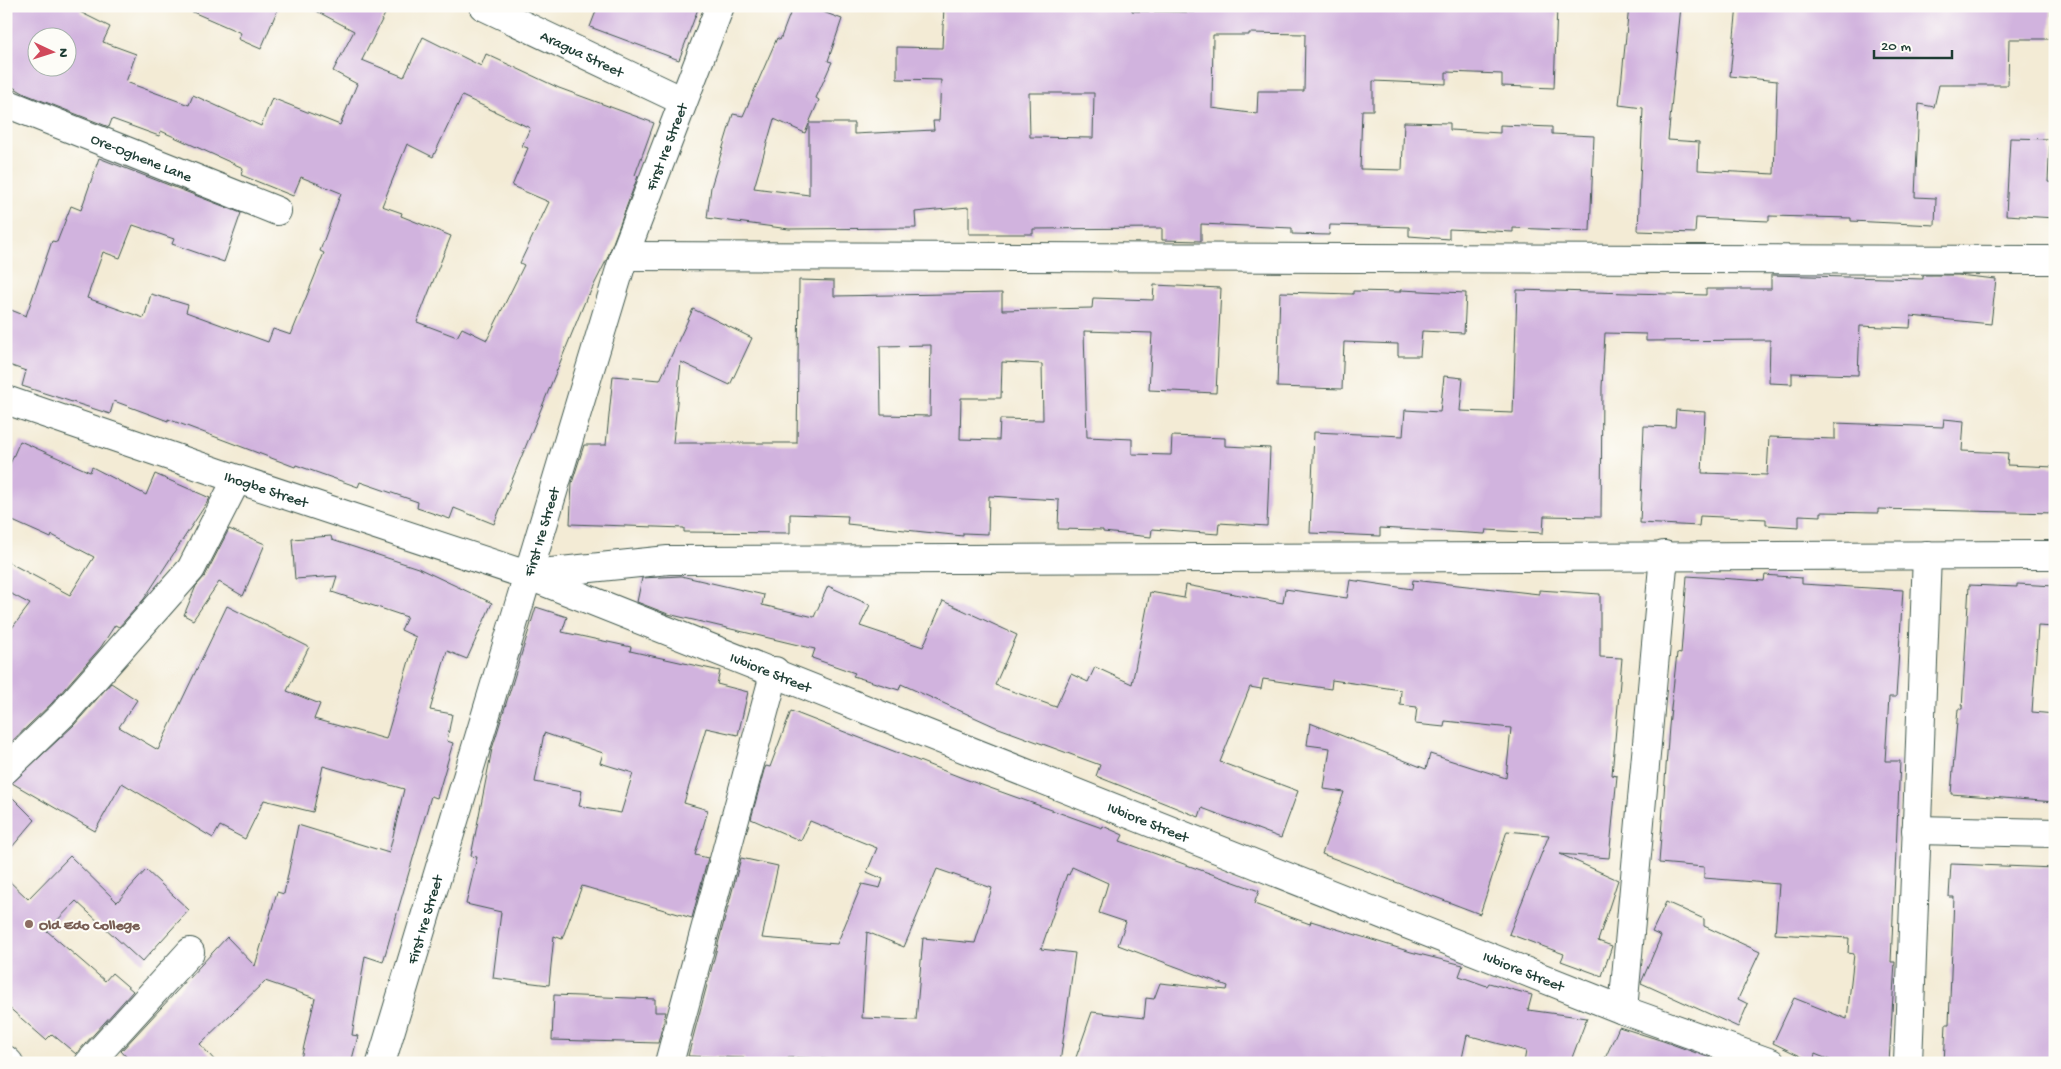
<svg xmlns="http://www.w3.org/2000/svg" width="2061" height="1069" font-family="'Gochi Hand',sans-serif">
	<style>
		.building { fill: #d1b3de; fill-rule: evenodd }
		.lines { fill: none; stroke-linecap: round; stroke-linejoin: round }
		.street-casing { stroke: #3f574c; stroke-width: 30 }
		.street { stroke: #fff; stroke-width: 28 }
		.education-dot { fill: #8d6e63; stroke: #fdfcf7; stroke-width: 2 }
		.labels { text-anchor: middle; stroke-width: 4; stroke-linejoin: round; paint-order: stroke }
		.street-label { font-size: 15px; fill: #1f3d34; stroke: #fdfcf7 }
		.education-label { font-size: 15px; font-weight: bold; fill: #785e54; stroke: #fdfcf7; text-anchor: start }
	</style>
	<rect width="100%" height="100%" fill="#fdfcf7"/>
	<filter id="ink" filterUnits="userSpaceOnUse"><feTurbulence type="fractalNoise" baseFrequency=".02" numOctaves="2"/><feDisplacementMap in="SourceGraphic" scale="10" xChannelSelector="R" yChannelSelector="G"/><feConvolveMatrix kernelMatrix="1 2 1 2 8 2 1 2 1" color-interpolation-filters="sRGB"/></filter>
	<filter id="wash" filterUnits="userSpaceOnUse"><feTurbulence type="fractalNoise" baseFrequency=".0096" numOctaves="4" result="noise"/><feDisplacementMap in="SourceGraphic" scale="20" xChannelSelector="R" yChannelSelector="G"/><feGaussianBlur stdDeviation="1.12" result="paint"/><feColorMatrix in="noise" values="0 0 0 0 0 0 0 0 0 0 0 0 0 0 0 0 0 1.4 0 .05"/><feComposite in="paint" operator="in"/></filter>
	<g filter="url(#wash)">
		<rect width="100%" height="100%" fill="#f3ebd5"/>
		<g id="blocks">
			<!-- building -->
			<g class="building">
				<path d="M 6,6 L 83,6 L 80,12 L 110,27 L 103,42 L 136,54 L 126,82 L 189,105 L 193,95 L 261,126 L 272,98 L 340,125 L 357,84 L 333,71 L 354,31 L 307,6 L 389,6 L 362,60 L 404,77 L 423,37 L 481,66 L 486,54 L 559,88 L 654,123 L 635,175 L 638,176 L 607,259 L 589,295 L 588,294 L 494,524 L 454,508 L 450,519 L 417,508 L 418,502 L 360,482 L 358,487 L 296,465 L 295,467 L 168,419 L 168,421 L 114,401 L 110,414 L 22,386 L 26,371 L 6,364 L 6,308 L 26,316 L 52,241 L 57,242 L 71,206 L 81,210 L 99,158 L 241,213 L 224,262 L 172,244 L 174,239 L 133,225 L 120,258 L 103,252 L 87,298 L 144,318 L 151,294 L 188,305 L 186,312 L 268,342 L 273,329 L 291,335 L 324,253 L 320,251 L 341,193 L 301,177 L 293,196 L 241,175 L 243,168 L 161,131 L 159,136 L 112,119 L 109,127 L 25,94 L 6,83 ZM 38,38 L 68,38 L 68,68 L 38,68 ZM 462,96 L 530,128 L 522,146 L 528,148 L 512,186 L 549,202 L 520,263 L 524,265 L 487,340 L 462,328 L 457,337 L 417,322 L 451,236 L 401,216 L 402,213 L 382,206 L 407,144 L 433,157 Z"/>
				<polygon points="179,6 279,6 261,49 238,39 241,33"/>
				<polygon points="598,6 699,6 679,60 590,27"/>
				<path d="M 793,6 L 807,6 L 842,19 L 828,61 L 832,62 L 816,98 L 819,100 L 809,123 L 854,123 L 854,134 L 934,130 L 933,121 L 939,121 L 941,80 L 897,79 L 897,47 L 942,48 L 944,6 L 1086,6 L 1132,7 L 1132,11 L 1195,12 L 1195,6 L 1557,6 L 1554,88 L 1502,86 L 1502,74 L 1446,72 L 1446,84 L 1373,81 L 1373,110 L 1362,110 L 1360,169 L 1402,170 L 1404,122 L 1450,123 L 1450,130 L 1500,133 L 1500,125 L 1552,127 L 1552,134 L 1594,136 L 1590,231 L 1513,228 L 1513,232 L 1449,229 L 1449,239 L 1409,236 L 1409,227 L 1330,225 L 1329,235 L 1292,234 L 1292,228 L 1201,224 L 1201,241 L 1162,240 L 1162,228 L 1033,229 L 1033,234 L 969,234 L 969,207 L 915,212 L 916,228 L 789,229 L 707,218 L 711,187 L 733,114 L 743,116 L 777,38 L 780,40 ZM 1249,33 L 1305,34 L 1304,91 L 1258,91 L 1257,114 L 1212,108 L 1213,35 L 1249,35 ZM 1029,93 L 1094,93 L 1093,138 L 1030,137 ZM 774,119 L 805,133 L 809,124 L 809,195 L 754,188 Z"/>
				<polygon points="1629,6 1681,6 1668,140 1699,142 1698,170 1774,174 1777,81 1730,76 1737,6 2051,6 2050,39 2009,39 2008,85 1939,85 1934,107 1919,104 1915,197 1936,198 1935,225 1851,221 1851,218 1769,216 1769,221 1696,218 1695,233 1638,231 1643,108 1619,105"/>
				<polygon points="2010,138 2050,139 2048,182 2055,183 2055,218 2006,215"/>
				<polygon points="1771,275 1923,279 1923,275 1958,275 1996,279 1991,324 1911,316 1910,328 1860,326 1858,375 1792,373 1792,384 1769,383 1770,340 1646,341 1646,334 1605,333 1602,387 1601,517 1544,516 1543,533 1486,530 1485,534 1380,528 1380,536 1310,533 1314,432 1403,436 1405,410 1440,412 1444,376 1463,378 1460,411 1513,413 1517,290 1706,295 1706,289 1771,289"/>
				<path d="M 799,280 L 834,281 L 834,296 L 1002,293 L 1002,310 L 1092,308 L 1093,298 L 1153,300 L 1154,285 L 1221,288 L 1216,393 L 1149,390 L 1152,333 L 1084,331 L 1087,437 L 1132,439 L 1132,454 L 1171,455 L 1172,436 L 1225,438 L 1225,446 L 1270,448 L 1267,526 L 1219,523 L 1218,534 L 1152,529 L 1151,537 L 1103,532 L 1103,530 L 1058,529 L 1059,500 L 989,496 L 988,534 L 963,533 L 963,536 L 847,524 L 848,516 L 790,514 L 790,533 L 684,532 L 684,528 L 570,524 L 572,483 L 584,445 L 606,445 L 613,376 L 660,380 L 693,309 L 752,338 L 730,385 L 681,362 L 673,443 L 797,443 ZM 931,345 L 930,416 L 881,415 L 880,346 ZM 1002,362 L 1042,364 L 1043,420 L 1000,419 L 999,440 L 960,439 L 961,398 L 1001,398 Z"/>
				<polygon points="1400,290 1466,293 1464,333 1422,331 1420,356 1398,356 1398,344 1344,342 1342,389 1277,387 1280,292 1353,294 1353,291 1400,292"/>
				<polygon points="1676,410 1705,412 1702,473 1767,475 1769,437 1835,439 1835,423 1943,427 1944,419 1964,421 1962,451 2008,453 2007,465 2055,467 2055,513 1878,509 1878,513 1821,512 1821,516 1799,515 1799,527 1766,525 1766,519 1700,516 1699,526 1640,523 1644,426 1675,427"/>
				<polygon points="20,441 90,472 92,467 146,495 155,474 210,498 144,599 119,627 115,625 101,647 52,703 6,747 6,636 30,604 6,591 6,561 70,595 94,557 52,535 51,538 6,518 6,473"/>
				<polygon points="229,529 265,544 243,596 219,582 193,620 184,615 196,586 205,576"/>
				<polygon points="331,536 332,540 418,568 492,603 467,659 447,651 430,710 452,714 447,741 453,743 437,798 431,796 383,962 365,956 352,1035 358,1036 351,1063 300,1063 315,998 265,981 200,1044 217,1063 132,1063 121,1051 227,937 255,966 277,892 284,894 298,825 389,853 404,789 323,766 313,812 264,800 245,839 220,826 213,838 122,783 95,831 12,783 74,725 111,683 137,700 119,727 158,750 227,606 309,647 287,691 320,704 314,719 386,739 416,637 401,630 407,617 332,592 337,576 295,579 292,539"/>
				<polygon points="1765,575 1802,578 1802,584 1903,590 1896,697 1889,697 1885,761 1900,761 1891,962 1895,962 1889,1063 1837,1063 1815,1054 1813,1062 1773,1043 1794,998 1847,1019 1854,954 1848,953 1849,938 1775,934 1779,884 1704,878 1704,867 1659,863 1669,726 1677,653 1681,654 1687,576 1764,581"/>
				<polygon points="681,576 764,595 762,605 814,617 828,586 870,605 860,626 923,647 943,601 1017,635 995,685 1056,707 1071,674 1088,682 1095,667 1132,684 1150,592 1184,598 1186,585 1283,603 1285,589 1347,598 1350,580 1412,589 1413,580 1539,594 1539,590 1600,594 1600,657 1622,658 1612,775 1617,776 1609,858 1560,854 1618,880 1598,941 1612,946 1602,976 1561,961 1564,954 1509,934 1549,835 1507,831 1480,914 1322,854 1344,792 1324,789 1330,748 1307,745 1310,723 1426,769 1430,754 1506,778 1511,728 1445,721 1444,727 1415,724 1417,707 1400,705 1401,690 1332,680 1331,689 1263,679 1261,689 1250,687 1220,762 1298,791 1281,838 1202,808 1199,817 1096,776 1100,765 996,727 901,684 899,690 853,676 855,673 812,658 815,649 668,614 637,602 642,578"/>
				<polygon points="2017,584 2055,586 2055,627 2038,626 2032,712 2055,714 2055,802 1951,794 1958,709 1962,709 1969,585 2017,587"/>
				<path d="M 536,607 L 567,617 L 562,632 L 631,647 L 630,651 L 720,671 L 717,684 L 748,692 L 738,735 L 706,728 L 684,803 L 708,810 L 695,855 L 708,858 L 692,918 L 582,886 L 562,939 L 554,936 L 549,985 L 493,978 L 501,912 L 466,904 L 477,857 L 471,856 L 492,749 ZM 544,733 L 603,753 L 600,763 L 633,773 L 621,813 L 579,806 L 582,791 L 535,782 Z"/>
				<path d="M 791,711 L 965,779 L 1102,828 L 1103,826 L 1123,835 L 1120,841 L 1259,891 L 1254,904 L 1310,924 L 1311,921 L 1411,952 L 1463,965 L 1459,976 L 1487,986 L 1489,983 L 1532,995 L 1528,1010 L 1587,1018 L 1570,1063 L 1524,1063 L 1526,1051 L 1467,1035 L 1461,1063 L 1074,1063 L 1092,1012 L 1144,1018 L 1146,998 L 1154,999 L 1160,983 L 1227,990 L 1228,986 L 1118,945 L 1126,922 L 1099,913 L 1108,883 L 1072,867 L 1069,875 L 1067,874 L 1041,949 L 1075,953 L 1060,1063 L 954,1063 L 888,1057 L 888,1063 L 788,1057 L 787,1063 L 744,1063 L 744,1058 L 688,1056 L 741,858 L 778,866 L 762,938 L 837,944 L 862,884 L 880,888 L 883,879 L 867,872 L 877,848 L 810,821 L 801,841 L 751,819 L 764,770 L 766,766 L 770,767 ZM 937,869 L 992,888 L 975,943 L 923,938 L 916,1020 L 862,1018 L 867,932 L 904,947 Z"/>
				<polygon points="6,791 35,820 6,854"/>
				<polygon points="70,856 117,902 146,870 189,910 142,962 76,901 47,931 105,981 112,973 133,991 76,1054 52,1034 46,1040 6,1005 6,878 28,899"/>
				<polygon points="1951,864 2055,868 2055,1063 1944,1063 1946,1024 1949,1024 1954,897 1949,897"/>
				<polygon points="1666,902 1704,919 1704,926 1760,952 1738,999 1748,1004 1738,1027 1641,983 1661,936 1652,932"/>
				<polygon points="554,995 655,999 655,1012 666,1012 658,1043 552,1040"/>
				<polygon points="1619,1027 1663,1041 1724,1063 1603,1063"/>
			</g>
		</g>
	</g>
	<g filter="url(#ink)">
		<use href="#blocks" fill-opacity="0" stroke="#3f574c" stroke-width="1"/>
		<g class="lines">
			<!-- street casing -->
			<g class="street-casing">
				<g id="street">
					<path id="s1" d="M 483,6 L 683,101"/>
					<path id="s2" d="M 6,103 L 277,211"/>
					<polyline points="624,256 2055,260"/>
					<path id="s3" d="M 6,400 L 237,479 L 527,575 L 1623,1010 L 1771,1063"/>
					<polyline points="532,574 668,560 2055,555"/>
					<polyline points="6,769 63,714 191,569 237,479"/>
					<polyline points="1916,830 2055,833"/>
					<polyline points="1623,1010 1664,555"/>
					<polyline points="6,1060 9,1063"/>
					<polyline points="89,1063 190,952"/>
					<path id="s4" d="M 381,1063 L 624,256 L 720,6"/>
					<polyline points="669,1063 775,671"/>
					<polyline points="1908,1063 1927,555"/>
				</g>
			</g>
			<!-- street -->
			<use href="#street" class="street"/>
		</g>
	</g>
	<!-- markers -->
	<circle class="education-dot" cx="29" cy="924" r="5"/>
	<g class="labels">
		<!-- street labels -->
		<g class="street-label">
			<text dy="5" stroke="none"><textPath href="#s1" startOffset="110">Aragua Street</textPath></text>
			<text dy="5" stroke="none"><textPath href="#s4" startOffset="960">First Ire Street</textPath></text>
			<text dy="5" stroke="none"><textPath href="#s2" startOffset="146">Ore-Oghene Lane</textPath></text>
			<text dy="5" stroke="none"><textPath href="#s3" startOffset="275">Ihogbe Street</textPath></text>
			<text dy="5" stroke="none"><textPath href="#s4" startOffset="555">First Ire Street</textPath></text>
			<text dy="5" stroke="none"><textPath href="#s3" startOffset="812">Ivbiore Street</textPath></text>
			<text dy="5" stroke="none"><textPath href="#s3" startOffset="1218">Ivbiore Street</textPath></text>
			<text dy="5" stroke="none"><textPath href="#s4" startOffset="150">First Ire Street</textPath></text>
			<text dy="5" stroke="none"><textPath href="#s3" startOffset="1622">Ivbiore Street</textPath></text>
		</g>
		<!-- education labels -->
		<g class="education-label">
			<text x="39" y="929">Old Edo College</text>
		</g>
	</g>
	<!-- margin -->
	<rect width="2061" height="1069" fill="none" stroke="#fdfcf7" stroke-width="25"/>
	<!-- north arrow -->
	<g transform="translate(52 52) rotate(94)"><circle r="24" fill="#fdfcf7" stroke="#a4b0a9"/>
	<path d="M0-4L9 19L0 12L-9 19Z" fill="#d1495b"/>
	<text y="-8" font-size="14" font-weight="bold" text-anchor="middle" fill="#1f3d34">N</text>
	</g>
	<!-- scale -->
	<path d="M1874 50v8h78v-8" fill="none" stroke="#1f3d34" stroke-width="2.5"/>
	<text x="1881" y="50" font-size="15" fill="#1f3d34" stroke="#fdfcf7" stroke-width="4" paint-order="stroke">20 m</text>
</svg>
